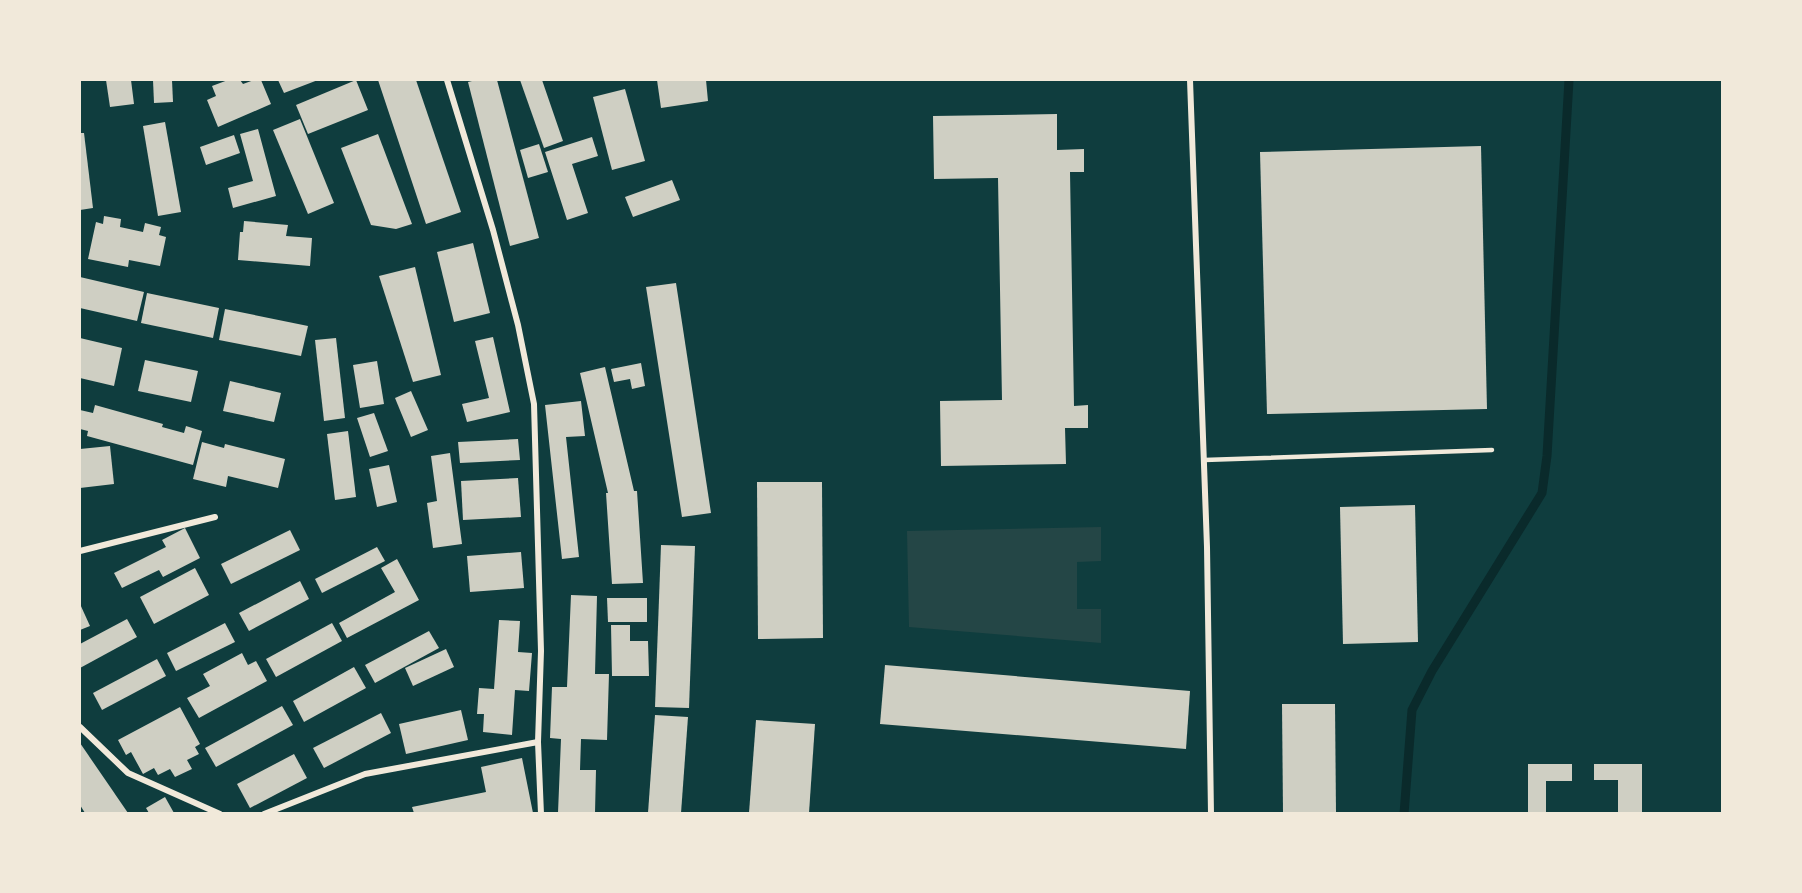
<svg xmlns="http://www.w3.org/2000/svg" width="1802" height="893" font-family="Signika,sans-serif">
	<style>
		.green { fill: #244646 }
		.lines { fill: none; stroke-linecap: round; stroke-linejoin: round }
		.stream { stroke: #0a2a2b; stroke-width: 9 }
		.building { fill: #cfcfc3 }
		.service { stroke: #f1e9da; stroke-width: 4.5 }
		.minor { stroke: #f1e9da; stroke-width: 6 }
	</style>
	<rect width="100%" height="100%" fill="#0f3d3e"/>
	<!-- green -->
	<polygon class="green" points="1101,527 1101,561 1077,562 1077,609 1101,609 1101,643 909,627 907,531"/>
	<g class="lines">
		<!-- stream -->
		<polyline class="stream" points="1404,814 1412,710 1432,671 1542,493 1547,456 1569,80"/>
	</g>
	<!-- building -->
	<g class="building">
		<polygon points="106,80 131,80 134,104 110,107"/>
		<polygon points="153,80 172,80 173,102 154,103"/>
		<polygon points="228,80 240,80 243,84 254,80 261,80 271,104 218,127 207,100 216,96 212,86"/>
		<polygon points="278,80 318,80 284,93"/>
		<polygon points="356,80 368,110 308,134 296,105"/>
		<polygon points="378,80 416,80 461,212 426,224"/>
		<polygon points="476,80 497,80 539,238 510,246 468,82"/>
		<polygon points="520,80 542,80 563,141 544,148"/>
		<polygon points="657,80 706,80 708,101 661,108"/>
		<polygon points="625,89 645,161 612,170 593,97"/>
		<polygon points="1057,114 1057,150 1084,149 1084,172 1070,172 1074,406 1088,405 1088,428 1065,428 1066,464 941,466 940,401 1002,400 998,178 934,179 933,116"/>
		<polygon points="300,119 334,203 308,214 273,130"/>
		<polygon points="165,122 181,212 158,216 143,126"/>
		<polygon points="258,129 276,196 233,208 228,188 253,181 240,134"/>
		<polygon points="80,133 84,133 93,208 80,210"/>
		<polygon points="378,134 412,224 396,229 371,225 341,148"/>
		<polygon points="234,135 240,153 206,165 200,147"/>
		<polygon points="592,137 598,156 572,164 588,213 567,220 545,152"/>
		<polygon points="539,144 548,172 528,178 520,150"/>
		<polygon points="1481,146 1487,409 1267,414 1260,152"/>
		<polygon points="672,180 680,200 633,217 625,197"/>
		<polygon points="104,216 121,219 120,227 143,232 145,223 161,227 159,235 166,237 160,266 129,260 128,267 88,259 96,222 103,224"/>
		<polygon points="244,221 288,225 286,236 312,238 310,266 238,260 240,232 243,232"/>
		<polygon points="473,243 490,313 454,322 437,252"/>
		<polygon points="415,267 441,375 413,382 379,276"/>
		<polygon points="80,277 144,292 137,321 80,308"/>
		<polygon points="676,283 711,513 682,517 646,287"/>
		<polygon points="147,293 219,308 213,338 141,323"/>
		<polygon points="225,309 308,326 301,356 219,340"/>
		<polygon points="493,337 510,412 467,422 462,404 489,398 475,341"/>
		<polygon points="80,338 122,348 114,386 80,378"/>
		<polygon points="336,338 345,418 324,421 315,340"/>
		<polygon points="145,360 198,371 191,402 138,391"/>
		<polygon points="377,361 384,404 360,408 353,365"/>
		<polygon points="641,363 645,386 632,389 630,379 614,382 611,369"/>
		<polygon points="605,367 634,491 637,491 643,583 612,584 606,493 608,493 580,373"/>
		<polygon points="230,381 281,393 274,422 223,411"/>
		<polygon points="411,391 428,430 411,437 395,398"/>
		<polygon points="581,401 585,436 566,437 579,557 562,559 545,405"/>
		<polygon points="95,405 163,424 162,427 184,433 186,426 202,431 193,465 87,436 88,431 80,429 80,410 93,413"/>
		<polygon points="374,413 388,451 370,457 357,418"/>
		<polygon points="348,431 356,497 335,500 327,434"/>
		<polygon points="518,439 520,460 460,463 458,442"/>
		<polygon points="202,442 224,448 225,444 285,459 278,488 228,476 226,487 193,479"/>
		<polygon points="110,446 114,484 80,488 80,449"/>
		<polygon points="450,453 462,544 433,548 427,503 437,501 431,456"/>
		<polygon points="389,465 397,502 377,507 369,469"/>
		<polygon points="518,478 521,517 463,520 461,481"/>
		<polygon points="757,482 822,482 823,638 758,639"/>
		<polygon points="1415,505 1418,642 1343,644 1340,507"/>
		<polygon points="185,528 200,558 163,577 159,570 122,588 114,573 166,547 162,540"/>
		<polygon points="290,530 300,550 231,584 221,564"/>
		<polygon points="661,545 695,546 689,708 655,707"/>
		<polygon points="377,547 385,561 322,593 315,579"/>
		<polygon points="521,552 524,588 470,592 467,556"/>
		<polygon points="397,559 419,600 347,638 339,623 395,592 381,568"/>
		<polygon points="195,568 209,595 154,624 140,597"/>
		<polygon points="300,581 309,599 249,631 239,613"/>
		<polygon points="571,595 597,596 595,674 609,674 607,740 581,739 580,770 596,770 595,813 558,813 561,739 550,738 552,687 567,687"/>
		<polygon points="607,598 647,598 647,622 608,622"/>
		<polygon points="80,604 90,626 80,630"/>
		<polygon points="127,619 137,637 80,668 80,644"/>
		<polygon points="499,620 520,621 518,652 532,653 529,691 515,690 512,735 483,732 484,714 477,714 479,688 494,689"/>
		<polygon points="225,623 235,642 176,671 167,653"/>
		<polygon points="332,623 342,641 276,677 266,659"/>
		<polygon points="611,625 630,625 630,641 648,641 649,676 612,676"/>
		<polygon points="429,631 439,648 375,683 365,665"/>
		<polygon points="446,649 454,667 413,686 405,668"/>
		<polygon points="242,653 248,665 256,661 267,681 199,718 187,698 210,686 203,674"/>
		<polygon points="157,659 166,676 102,710 93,693"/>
		<polygon points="885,665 1190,691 1186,749 880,724"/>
		<polygon points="354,667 366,688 304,722 293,701"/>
		<polygon points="1282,704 1335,704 1336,813 1283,813"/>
		<polygon points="282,706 293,725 216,767 205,748"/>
		<polygon points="180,707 200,744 195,747 199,754 187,760 192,769 175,777 170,769 158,775 154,768 143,774 131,752 126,755 118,740"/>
		<polygon points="461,710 468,740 406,754 399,724"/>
		<polygon points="381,713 391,733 324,768 313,748"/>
		<polygon points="655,715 688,717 681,813 648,813"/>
		<polygon points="756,720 815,724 809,813 749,813"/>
		<polygon points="80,743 128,813 85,813 80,805"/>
		<polygon points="294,754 307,778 250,808 237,784"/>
		<polygon points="522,758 533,813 414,813 412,807 486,792 481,767"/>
		<polygon points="1528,764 1572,764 1572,781 1546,781 1546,813 1528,813"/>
		<polygon points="1594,764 1642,764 1642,813 1618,813 1618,780 1594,780"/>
		<polygon points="165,797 174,813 149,813 146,808"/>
	</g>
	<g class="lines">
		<!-- service -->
		<polyline class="service" points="1204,460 1492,450"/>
		<!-- minor -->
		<g class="minor">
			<polyline points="447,80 493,230 518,325 534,404 541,651 538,742 541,814"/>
			<polyline points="1190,80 1207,547 1211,814"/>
			<polyline points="80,551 215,517"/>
			<polyline points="80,727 128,773 220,814"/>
			<polyline points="264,814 365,774 538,742"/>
		</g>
	</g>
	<!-- border -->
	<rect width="1802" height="893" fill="none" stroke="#f1e9da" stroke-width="162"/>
</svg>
